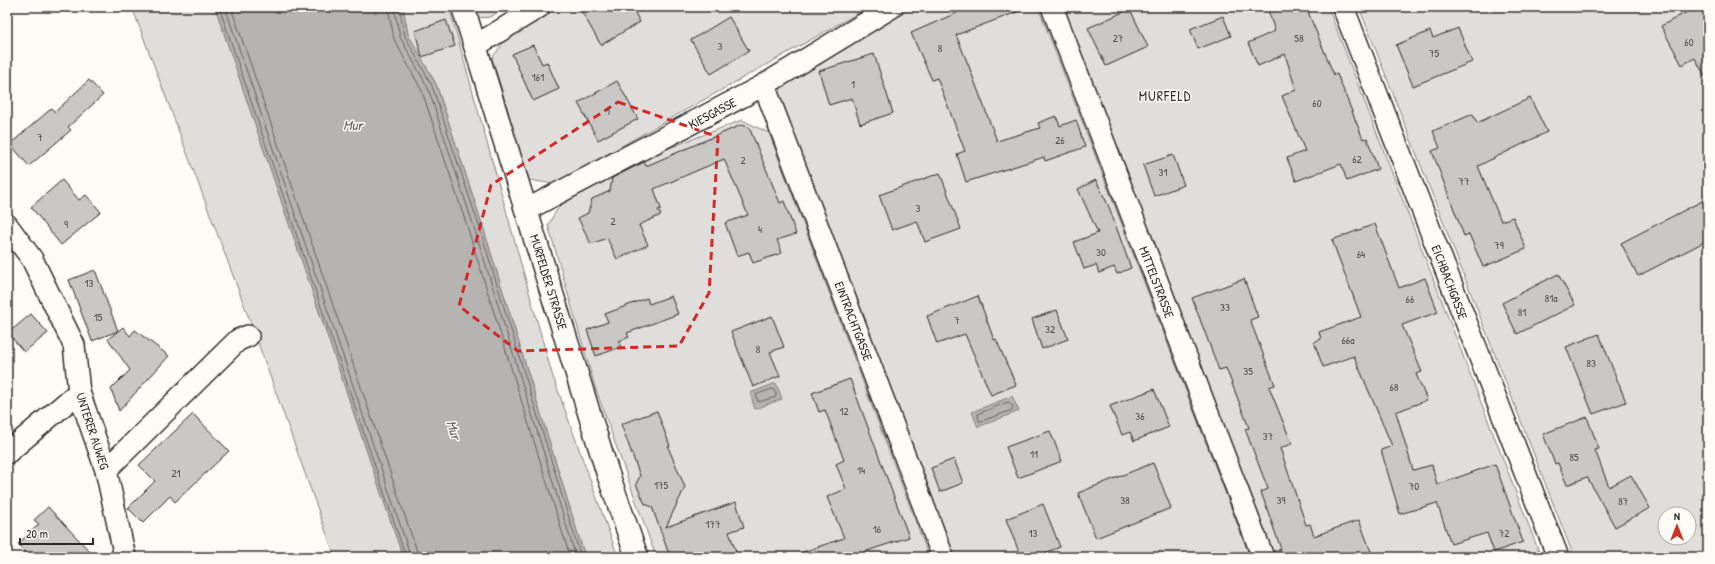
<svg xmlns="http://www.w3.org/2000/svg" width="1715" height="564" font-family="'Patrick Hand',sans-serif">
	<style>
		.green { fill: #dfdeda; stroke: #858482; fill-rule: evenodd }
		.water { fill: #b5b4b1; stroke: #7e7d7b }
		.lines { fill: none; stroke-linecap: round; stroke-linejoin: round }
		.shore { stroke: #626261; stroke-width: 1 }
		.building { fill: #c9c8c4; stroke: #2b2b2b }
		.street-casing { stroke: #2b2b2b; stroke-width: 24 }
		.secondary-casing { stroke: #2b2b2b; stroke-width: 25 }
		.street { stroke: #fdfcf7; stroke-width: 21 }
		.secondary { stroke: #fdfcf7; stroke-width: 22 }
		.marked { fill: none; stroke: #d62828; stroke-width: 3; stroke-dasharray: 8 5; stroke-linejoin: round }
		.labels { text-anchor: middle; stroke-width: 3; stroke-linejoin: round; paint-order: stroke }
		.number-label { font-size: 11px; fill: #525251 }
		.street-label { font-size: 13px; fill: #2b2b2b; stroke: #fdfcf7 }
		.neighbourhood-label { font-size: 14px; letter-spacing: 1px; fill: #2b2b2b; stroke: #fdfcf7 }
		.water-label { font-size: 14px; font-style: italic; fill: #5b5b5a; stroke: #fdfcf7 }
	</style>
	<rect width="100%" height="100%" fill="#fdfcf7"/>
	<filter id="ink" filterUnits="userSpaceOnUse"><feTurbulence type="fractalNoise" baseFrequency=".025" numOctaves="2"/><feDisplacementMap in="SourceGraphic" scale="8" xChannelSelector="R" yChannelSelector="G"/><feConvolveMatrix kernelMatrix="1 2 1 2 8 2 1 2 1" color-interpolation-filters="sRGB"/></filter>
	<g filter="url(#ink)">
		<!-- green -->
		<g class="green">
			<polygon points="132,7 215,7 403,557 335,557 252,326"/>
			<polygon points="403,7 449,7 552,374 618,557 585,557 482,224 436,84 408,34"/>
			<polygon points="474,7 507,7 490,17 477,18"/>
			<polygon points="559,7 869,7 554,184 529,180 492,58 506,39"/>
			<polygon points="912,7 1038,7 1250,557 953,557 778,95 785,79 881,27"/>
			<polygon points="1062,7 1328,7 1541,557 1274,557"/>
			<path d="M 1359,7 L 1708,7 L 1708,557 L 1574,557 ZM 1665,514 L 1689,514 L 1689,538 L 1665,538 Z"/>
			<polygon points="742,120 769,133 929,557 656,557 595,387 548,225 559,206 640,159"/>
		</g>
		<!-- water -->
		<g class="water">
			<polygon points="215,7 403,7 408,34 436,84 482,224 585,557 403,557"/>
			<polygon points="776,383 782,399 755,409 750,393"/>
			<polygon points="1012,396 1019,411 978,427 972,412"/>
		</g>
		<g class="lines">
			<!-- shore -->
			<g class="shore">
				<polyline points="219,7 406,557"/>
				<polyline points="225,7 411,557"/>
				<polyline points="231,7 417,551 417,557"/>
				<polyline points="388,7 394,39 422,91 468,229 570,557"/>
				<polyline points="394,7 400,37 428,88 474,227 576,557"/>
				<polyline points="399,7 405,36 432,86 479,226 581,557"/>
				<polygon points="773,389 776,394 776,397 758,402 756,395"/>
				<polygon points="1009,402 1013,407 1012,410 982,421 979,421 978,414"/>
			</g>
		</g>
		<!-- building -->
		<g class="building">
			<polygon points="579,7 632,7 640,22 601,45"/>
			<polygon points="970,7 1024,7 1025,9 956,35 968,64 997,141 1040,128 1038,123 1056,116 1060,126 1076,120 1085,147 1045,161 1044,157 966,182 957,154 965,151 937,78 932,80 911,33"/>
			<polygon points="1267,7 1306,7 1334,75 1337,74 1363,139 1367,138 1378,169 1347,181 1341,164 1296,181 1287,158 1305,151 1282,96 1296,90 1285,54 1258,66 1248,43 1275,31"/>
			<polygon points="1696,7 1708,7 1708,82 1695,58 1682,65 1661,26"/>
			<polygon points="1130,9 1148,47 1106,66 1088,28"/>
			<polygon points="1223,16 1231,36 1198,49 1190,29"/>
			<polygon points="729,17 749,51 711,74 691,40"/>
			<polygon points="446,20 455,46 422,57 415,31"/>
			<polygon points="1458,28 1472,62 1413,86 1396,45 1430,31 1433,38"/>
			<polygon points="533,45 542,64 547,62 559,89 533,101 512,54"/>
			<polygon points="874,54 893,113 860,124 852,98 829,105 819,71"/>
			<polygon points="89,80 103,95 68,127 71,130 29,166 10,144 52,108 55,112"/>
			<polygon points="617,81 638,119 598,140 578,103"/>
			<polygon points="1530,98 1547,132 1478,166 1501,221 1513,217 1526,249 1483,267 1469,234 1464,236 1432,151 1440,148 1433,131 1473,114 1477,123"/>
			<polygon points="741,125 749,127 780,203 784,201 796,234 777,240 782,253 753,263 749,252 737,256 725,223 748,215 724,159 654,189 661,209 658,210 661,215 639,225 648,245 617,259 607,238 591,244 578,218 588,213 592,199 610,191 612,178 644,162 646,166"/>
			<polygon points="1173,155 1184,185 1154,196 1143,165"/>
			<polygon points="940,173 961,229 925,242 917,221 892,230 879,195"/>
			<polygon points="62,180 79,200 86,195 101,212 61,245 31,207"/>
			<polygon points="1096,180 1109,207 1131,268 1117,274 1114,267 1099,273 1096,265 1084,269 1074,242 1098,233 1078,189"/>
			<polygon points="1708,198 1708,240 1638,276 1621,243"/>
			<polygon points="1375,224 1399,288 1425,278 1438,312 1402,325 1422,372 1416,374 1427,400 1396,412 1413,470 1432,465 1437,485 1495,464 1523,542 1494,552 1487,533 1451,544 1437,503 1400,514 1381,450 1392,446 1354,356 1323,367 1314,342 1321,339 1319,332 1361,317 1332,240"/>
			<polygon points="95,270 118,331 92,341 69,280"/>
			<polygon points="1558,274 1575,305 1517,334 1502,303"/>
			<polygon points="1244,279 1258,317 1250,320 1275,385 1269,387 1292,444 1280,448 1306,525 1310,524 1314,536 1359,520 1373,557 1275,557 1274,551 1281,549 1261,492 1268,489 1245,429 1249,428 1226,368 1219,370 1192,298"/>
			<polygon points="671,296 678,314 627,333 629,337 619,341 621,347 596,356 587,330 608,322 605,314 647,298 649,304"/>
			<polygon points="978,296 994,340 996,339 1016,385 991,395 965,334 937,344 927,316"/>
			<polygon points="1057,310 1068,339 1042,349 1032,319"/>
			<polygon points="31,314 48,333 24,352 8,333"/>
			<polygon points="772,316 784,347 770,352 780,376 753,387 731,332"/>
			<polygon points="123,327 130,336 135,330 169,356 119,411 111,389 130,370 108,339"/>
			<polygon points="1599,334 1626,402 1593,414 1566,347"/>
			<polygon points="850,379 909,537 864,552 865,557 798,557 797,554 844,538 827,497 846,489 836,464 844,460 825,410 819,412 812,393"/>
			<polygon points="1154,389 1169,427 1134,441 1130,432 1122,435 1110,406"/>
			<polygon points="657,411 670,446 668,447 685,487 666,527 736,502 744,527 729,532 738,557 670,557 652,507 645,504 636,484 640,476 621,424"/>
			<polygon points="193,414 229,451 175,502 170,496 143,523 128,508 155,481 139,465"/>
			<polygon points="1587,417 1599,449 1595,450 1609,487 1631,475 1650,508 1615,527 1587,477 1567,485 1558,463 1555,464 1543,434"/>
			<polygon points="1050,431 1062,461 1018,478 1006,447"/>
			<polygon points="954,459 963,483 940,492 931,468"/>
			<polygon points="1153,463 1171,508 1096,538 1078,493"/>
			<polygon points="1043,504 1060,547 1035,557 1021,557 1006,519"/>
			<polygon points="48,507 95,557 30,557 18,544 39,524 34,520"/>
		</g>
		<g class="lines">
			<!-- street casing -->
			<g class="street-casing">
				<g id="street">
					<polyline points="1052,7 1263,557"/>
					<polyline points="1343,7 1558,557"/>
					<polyline points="475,46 539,7"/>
					<polyline points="764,85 943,557"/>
					<polyline points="526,210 764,85 892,7"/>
					<polyline points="7,225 32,259 74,345 79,392 106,470 125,557"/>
					<polyline points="7,453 79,392"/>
					<polyline points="106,470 238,340 248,336"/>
				</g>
			</g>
			<!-- secondary casing -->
			<g class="secondary-casing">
				<polyline id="secondary" points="463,7 608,474 637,557"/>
			</g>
			<!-- street -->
			<use href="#street" class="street"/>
			<!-- secondary -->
			<use href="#secondary" class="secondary"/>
		</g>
	</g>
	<!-- marked area -->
	<path class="marked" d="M 618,102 L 718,137 L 709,293 L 679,346 L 518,351 L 459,306 L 491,185 Z"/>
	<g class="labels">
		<!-- number labels -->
		<g class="number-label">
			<text x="1118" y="42">27</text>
			<text x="1299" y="42">58</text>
			<text x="1689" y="46">60</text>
			<text x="720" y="50">3</text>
			<text x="940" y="52">8</text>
			<text x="1434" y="57">75</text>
			<text x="538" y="81">161</text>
			<text x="853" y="88">1</text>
			<text x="1317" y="107">60</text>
			<text x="608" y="115">1</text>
			<text x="40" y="141">7</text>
			<text x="1060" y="144">26</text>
			<text x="1357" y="163">62</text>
			<text x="743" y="164">2</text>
			<text x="1163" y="176">31</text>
			<text x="1464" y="185">77</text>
			<text x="918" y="212">3</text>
			<text x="613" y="225">2</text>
			<text x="66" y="228">9</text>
			<text x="760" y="233">4</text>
			<text x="1499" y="249">79</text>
			<text x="1101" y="256">30</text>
			<text x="1361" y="258">64</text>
			<text x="89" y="287">13</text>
			<text x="1551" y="302">81a</text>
			<text x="1410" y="303">66</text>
			<text x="1225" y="311">33</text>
			<text x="1522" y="316">81</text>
			<text x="98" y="321">15</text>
			<text x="957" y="324">7</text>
			<text x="1050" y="333">32</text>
			<text x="1348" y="344">66a</text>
			<text x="758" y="353">8</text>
			<text x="1591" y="367">83</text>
			<text x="1248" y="375">35</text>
			<text x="1394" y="391">68</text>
			<text x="844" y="415">12</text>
			<text x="1140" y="420">36</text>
			<text x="1268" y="440">37</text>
			<text x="1034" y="458">11</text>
			<text x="1574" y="461">85</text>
			<text x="861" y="474">14</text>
			<text x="176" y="477">21</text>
			<text x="661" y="489">175</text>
			<text x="1414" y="490">70</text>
			<text x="1125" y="504">38</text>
			<text x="1281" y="504">39</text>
			<text x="1623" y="505">87</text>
			<text x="713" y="528">177</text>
			<text x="877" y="533">16</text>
			<text x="1033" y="537">13</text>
			<text x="1504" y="537">72</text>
		</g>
		<!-- street labels -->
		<g class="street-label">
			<text transform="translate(712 113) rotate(-28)" y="5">KIESGASSE</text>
			<text transform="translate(549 282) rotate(73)" y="5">MURFELDER STRASSE</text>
			<text transform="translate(1157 282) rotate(69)" y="5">MITTELSTRASSE</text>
			<text transform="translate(1450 282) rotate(69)" y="5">EICHBACHGASSE</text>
			<text transform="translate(854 321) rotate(69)" y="5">EINTRACHTGASSE</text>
			<text transform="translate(93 431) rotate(72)" y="5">UNTERER AUWEG</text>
		</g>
		<!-- neighbourhood labels -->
		<g class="neighbourhood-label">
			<text x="1165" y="101">MURFELD</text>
		</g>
		<!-- water labels -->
		<g class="water-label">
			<text x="353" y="130">Mur</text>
			<text transform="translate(454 430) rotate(72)" y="5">Mur</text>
		</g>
	</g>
	<!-- margin -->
	<rect width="1715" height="564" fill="none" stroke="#fdfcf7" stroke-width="24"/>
	<rect x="12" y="12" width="1691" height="540" fill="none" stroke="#2b2b2b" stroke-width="1.5" filter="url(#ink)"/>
	<!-- north arrow -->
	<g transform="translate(1677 526)"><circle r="19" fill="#fdfcf7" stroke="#a9a8a5"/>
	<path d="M0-3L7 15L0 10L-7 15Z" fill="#c8321e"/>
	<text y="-6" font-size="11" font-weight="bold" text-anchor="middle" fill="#2b2b2b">N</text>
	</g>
	<!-- scale -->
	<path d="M20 538v6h73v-6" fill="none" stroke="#2b2b2b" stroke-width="2"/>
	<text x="26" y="538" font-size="12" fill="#2b2b2b" stroke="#fdfcf7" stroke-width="3" paint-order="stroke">20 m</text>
</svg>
